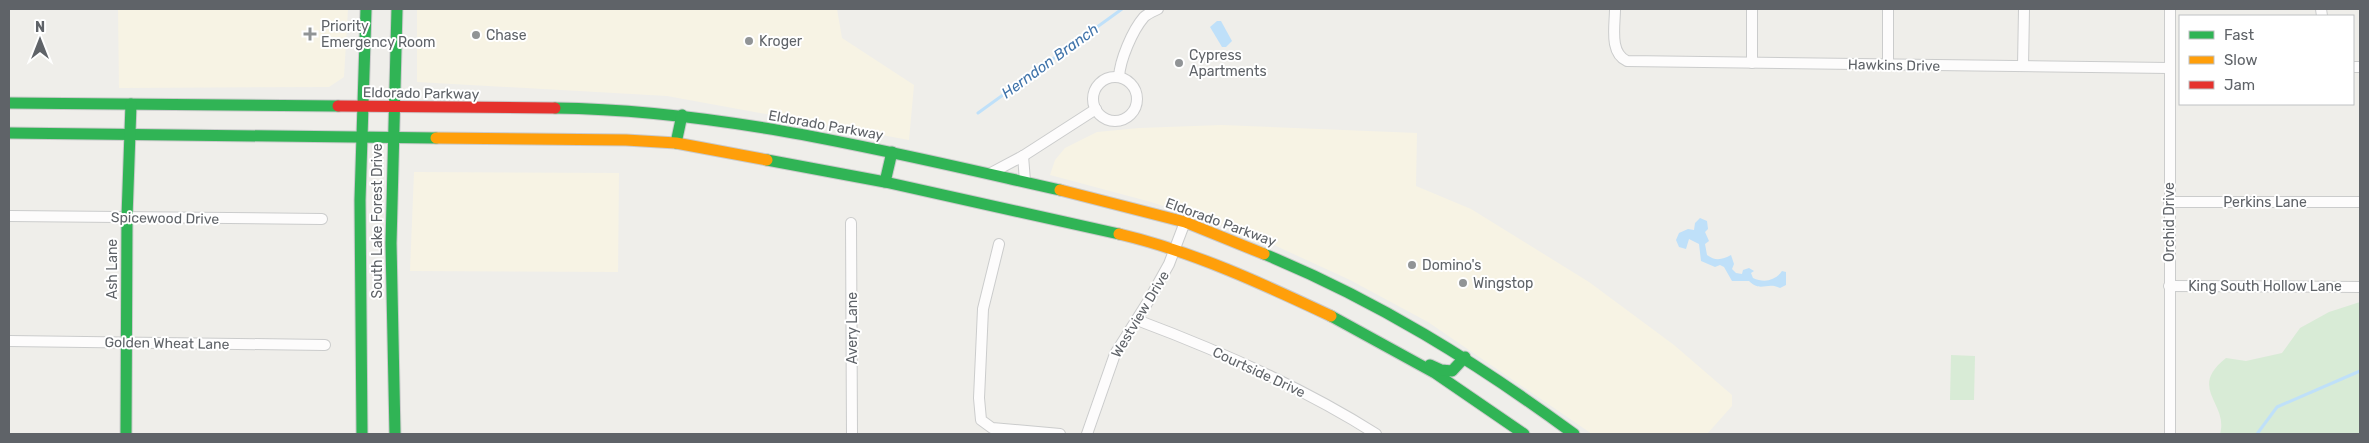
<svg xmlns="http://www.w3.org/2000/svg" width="2369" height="443" font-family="Rubik,sans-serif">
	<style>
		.commercial { fill: #f7f3e4 }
		.green { fill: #d8ebd6 }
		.water { fill: #bfe0f9 }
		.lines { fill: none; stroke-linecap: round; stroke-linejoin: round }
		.stream { stroke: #bfe0f9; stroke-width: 3 }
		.street-casing { stroke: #cbcccc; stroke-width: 12 }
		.fast-casing { stroke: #cacacb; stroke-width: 13 }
		.slow-casing { stroke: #cacacb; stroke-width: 13 }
		.jam-casing { stroke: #cacacb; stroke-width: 13 }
		.street { stroke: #fdfcfc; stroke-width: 10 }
		.fast { stroke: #30b455; stroke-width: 11 }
		.slow { stroke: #ff9f0a; stroke-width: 11 }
		.jam { stroke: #e5322d; stroke-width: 11 }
		.poi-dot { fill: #919496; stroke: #fff; stroke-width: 2 }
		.labels { text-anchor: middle; stroke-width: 4; stroke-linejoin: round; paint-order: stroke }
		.poi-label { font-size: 14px; fill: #5f6368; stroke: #fff; text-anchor: start }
		.street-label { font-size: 14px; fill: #5f6368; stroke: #fff }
		.water-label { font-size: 15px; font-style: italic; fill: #4174aa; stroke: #fff }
	</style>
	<rect width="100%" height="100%" fill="#efeeea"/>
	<!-- commercial -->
	<g class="commercial">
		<polygon points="118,9 348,9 344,77 329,87 119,88"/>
		<polygon points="417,9 837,9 842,38 914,85 909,140 667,96 417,82"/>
		<polygon points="1222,125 1417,133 1416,186 1471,209 1589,282 1674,345 1732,395 1732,406 1707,434 1592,434 1428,322 1350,280 1274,245 1232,229 1151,202 1050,175 1055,160 1065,148 1097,132 1139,128"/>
		<polygon points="414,172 619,173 618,272 410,271"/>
	</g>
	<!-- green -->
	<g class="green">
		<path d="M 2360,302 L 2360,434 L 2220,434 C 2229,403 2187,389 2226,358 L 2246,361 L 2282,353 L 2300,328 L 2329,312 Z"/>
		<polygon points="1951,355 1975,356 1974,400 1950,400"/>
	</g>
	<!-- water -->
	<g class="water">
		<polygon points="1217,21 1221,21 1232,41 1226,47 1222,47 1210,27"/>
		<path d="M 1700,218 L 1707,221 L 1708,229 L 1705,232 L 1709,241 L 1705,244 L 1707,255 C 1715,261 1722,260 1731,255 L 1734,264 L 1732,269 L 1736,273 L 1742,274 L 1743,270 L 1749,268 L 1754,271 L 1751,273 L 1753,278 C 1764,283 1775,281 1782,271 L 1786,272 L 1786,285 L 1780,288 C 1767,281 1761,293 1749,281 L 1732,281 L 1724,267 L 1720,265 L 1715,267 L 1701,261 L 1699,244 L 1689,239 L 1686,249 L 1679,247 L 1676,240 L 1679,233 L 1688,229 L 1694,230 L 1695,223 Z"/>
	</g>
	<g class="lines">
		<!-- stream -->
		<g class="stream">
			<polyline points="978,113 1122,9"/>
			<polyline points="2257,434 2277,407 2360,371"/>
		</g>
		<!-- street casing -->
		<g class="street-casing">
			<g id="street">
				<path d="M 1615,9 C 1615,26 1609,53 1627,61 L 2169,68"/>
				<polyline points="1752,9 1752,63"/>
				<polyline points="1888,9 1888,65"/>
				<polyline points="2170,9 2170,434"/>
				<polyline points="2321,9 2322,16"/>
				<polyline points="2023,66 2024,9"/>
				<polyline points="2353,67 2360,67"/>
				<path d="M 1119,77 C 1120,60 1132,31 1144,17 C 1147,14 1154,11 1158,9"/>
				<circle cx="1115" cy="99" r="22"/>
				<polyline points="1023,156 1025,181"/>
				<polyline points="991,173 1023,156 1096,109"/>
				<polyline points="2169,202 2360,202"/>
				<polyline points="9,216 322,219"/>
				<polyline points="851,223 852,434"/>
				<polyline points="999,244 983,309 979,398 981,420 992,428 1060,434"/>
				<polyline points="2169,286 2360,287"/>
				<path d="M 1137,320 C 1220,351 1302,387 1376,434"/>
				<polyline points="9,341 325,345"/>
				<polyline points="1087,434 1115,354 1149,300 1169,264 1185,222"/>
			</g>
		</g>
		<!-- fast casing -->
		<g class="fast-casing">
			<g id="fast">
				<polyline points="9,103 338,106"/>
				<path d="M 555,108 C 725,110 895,153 1060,190"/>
				<polyline points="9,133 436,138"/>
				<polyline points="676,143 682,115"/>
				<polyline points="767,160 885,182 1119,234"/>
				<polyline points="885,182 892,152"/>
				<path d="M 1264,254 C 1376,300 1476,362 1574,434"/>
				<polyline points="1331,316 1435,373 1524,434"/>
				<polyline points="1430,365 1441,370 1452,371 1465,357"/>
				<polyline points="126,434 127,217 131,104"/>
				<polyline points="362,434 360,200 366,9"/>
				<polyline points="395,434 391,243 397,9"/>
			</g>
		</g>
		<!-- slow casing -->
		<g class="slow-casing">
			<g id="slow">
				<polyline points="436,138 626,140 676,143 767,160"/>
				<polyline points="1060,190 1185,222 1264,254"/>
				<path d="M 1119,234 C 1192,251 1263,284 1331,316"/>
			</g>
		</g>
		<!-- jam casing -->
		<g class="jam-casing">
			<polyline id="jam" points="338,106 555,108"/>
		</g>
		<!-- street -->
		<use href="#street" class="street"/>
		<!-- fast -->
		<use href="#fast" class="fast"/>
		<!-- slow -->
		<use href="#slow" class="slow"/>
		<!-- jam -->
		<use href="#jam" class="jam"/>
	</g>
	<!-- markers -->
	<g class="poi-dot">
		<path d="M307.5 26.5h5v5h5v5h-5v5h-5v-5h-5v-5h5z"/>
		<circle cx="476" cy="35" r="5"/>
		<circle cx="749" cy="41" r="5"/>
		<circle cx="1179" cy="63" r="5"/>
		<circle cx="1412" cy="265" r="5"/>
		<circle cx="1463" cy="283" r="5"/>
	</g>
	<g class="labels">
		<!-- poi labels -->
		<g class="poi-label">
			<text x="321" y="31">Priority<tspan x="321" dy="16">Emergency Room</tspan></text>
			<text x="486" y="40">Chase</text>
			<text x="759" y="46">Kroger</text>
			<text x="1189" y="60">Cypress<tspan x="1189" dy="16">Apartments</tspan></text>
			<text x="1422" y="270">Domino's</text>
			<text x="1473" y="288">Wingstop</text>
		</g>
		<!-- street labels -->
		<g class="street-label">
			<text transform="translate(1894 65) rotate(1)" y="5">Hawkins Drive</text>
			<text transform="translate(421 93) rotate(1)" y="5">Eldorado Parkway</text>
			<text transform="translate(826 125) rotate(10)" y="5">Eldorado Parkway</text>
			<text x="2265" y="207">Perkins Lane</text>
			<text transform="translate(165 218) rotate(1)" y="5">Spicewood Drive</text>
			<text transform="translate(377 221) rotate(-90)" y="5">South Lake Forest Drive</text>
			<text transform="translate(1221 222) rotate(20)" y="5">Eldorado Parkway</text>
			<text transform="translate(2169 222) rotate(-90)" y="5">Orchid Drive</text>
			<text transform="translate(112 269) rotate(-90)" y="5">Ash Lane</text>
			<text x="2265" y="291">King South Hollow Lane</text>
			<text transform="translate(1140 314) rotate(-59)" y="5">Westview Drive</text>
			<text transform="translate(852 328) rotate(-90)" y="5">Avery Lane</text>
			<text transform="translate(167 343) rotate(1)" y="5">Golden Wheat Lane</text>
			<text transform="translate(1259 372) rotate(25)" y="5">Courtside Drive</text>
		</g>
		<!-- water labels -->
		<g class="water-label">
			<text transform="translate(1050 61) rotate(-36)" y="5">Herndon Branch</text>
		</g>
	</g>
	<!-- border -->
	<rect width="2369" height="443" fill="none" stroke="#5f6368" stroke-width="20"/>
	<!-- legend -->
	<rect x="2179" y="15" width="175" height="90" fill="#ffffff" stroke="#bfc1c3"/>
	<rect x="2189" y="31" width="25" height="8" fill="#30b455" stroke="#bfc1c3"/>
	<text x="2224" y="40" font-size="15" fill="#5f6368">Fast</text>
	<rect x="2189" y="56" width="25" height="8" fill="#ff9f0a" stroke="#bfc1c3"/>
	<text x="2224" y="65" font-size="15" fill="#5f6368">Slow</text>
	<rect x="2189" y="81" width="25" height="8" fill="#e5322d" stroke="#bfc1c3"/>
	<text x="2224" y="90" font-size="15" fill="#5f6368">Jam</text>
	<!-- north arrow -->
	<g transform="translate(40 40)" stroke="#ffffff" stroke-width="4" paint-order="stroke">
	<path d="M0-4L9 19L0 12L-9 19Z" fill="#5f6368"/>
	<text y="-8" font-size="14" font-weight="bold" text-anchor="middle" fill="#5f6368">N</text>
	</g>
</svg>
